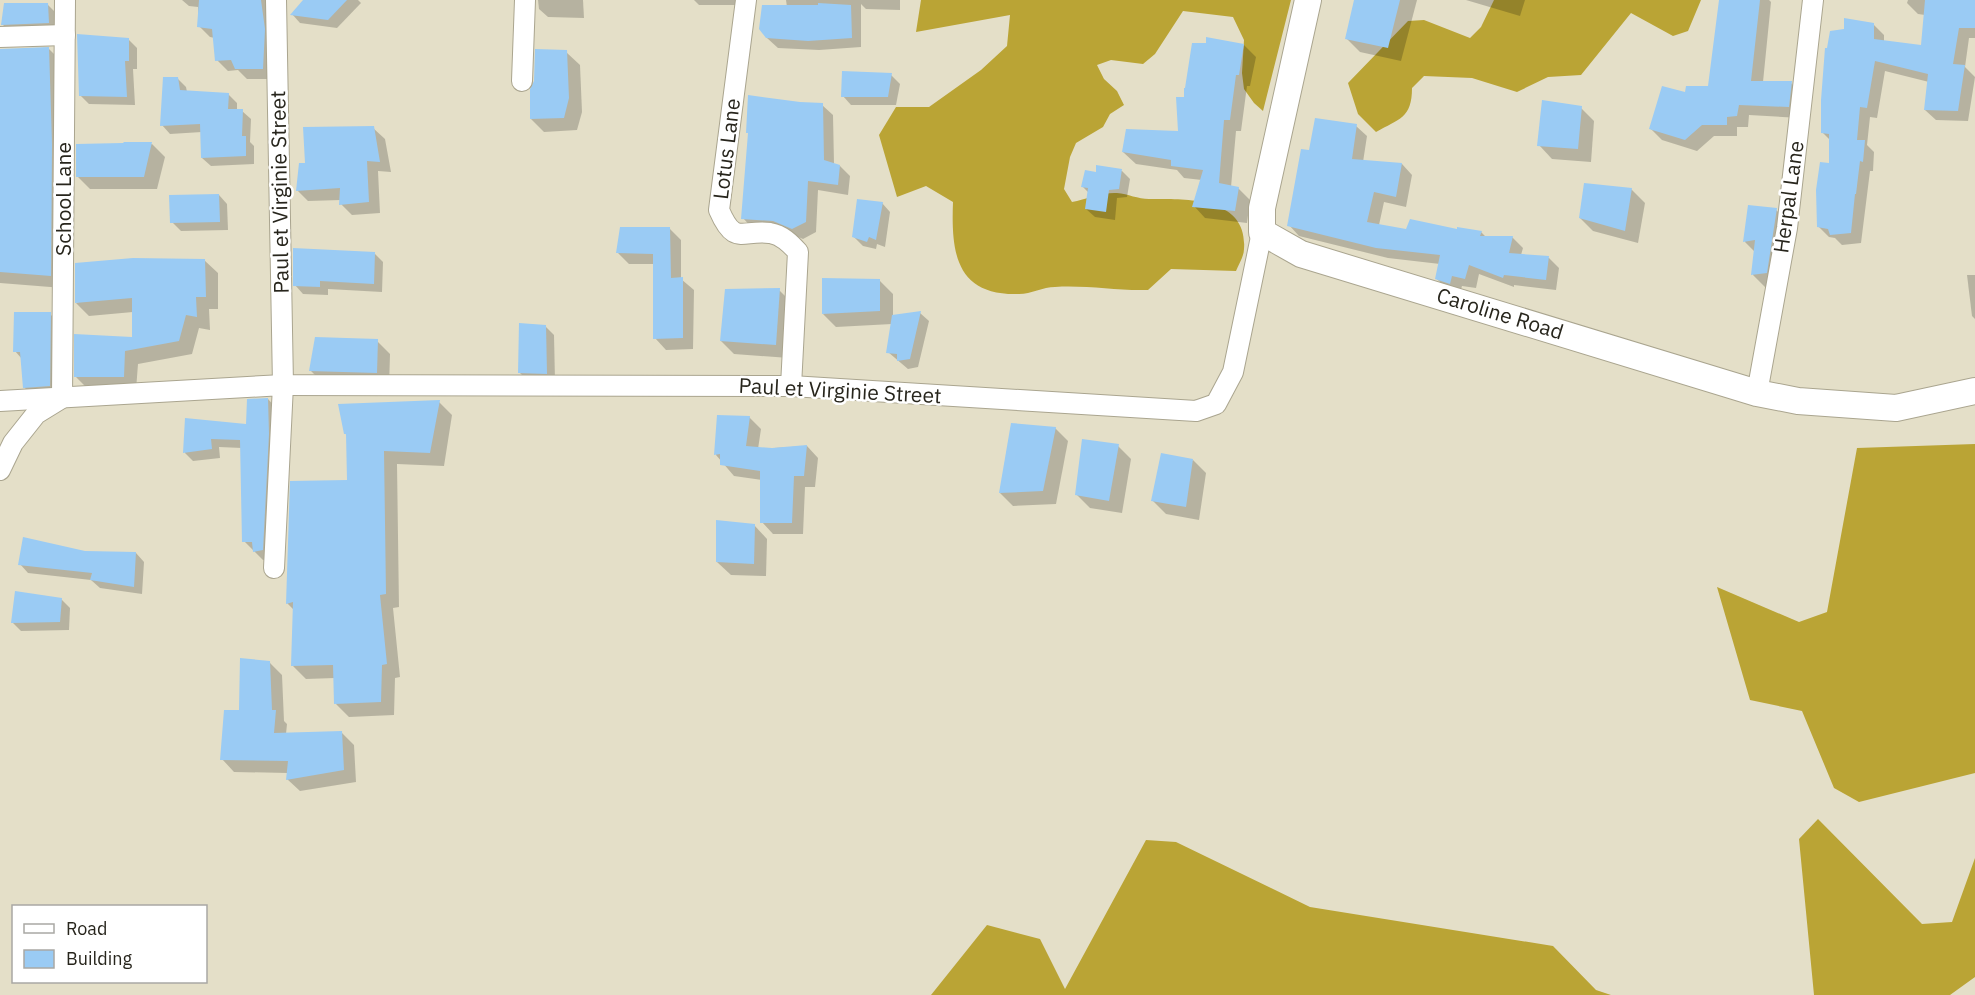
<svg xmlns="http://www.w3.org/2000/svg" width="1975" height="995" font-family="'IBM Plex Sans',sans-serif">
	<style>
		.forest { fill: #baa435 }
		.shadow { fill: #0003 }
		.building { fill: #9acbf4 }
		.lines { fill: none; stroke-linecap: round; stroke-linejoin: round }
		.minor-casing { stroke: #aaa58f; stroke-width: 22 }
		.major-casing { stroke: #aaa58f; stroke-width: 28 }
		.minor { stroke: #fff; stroke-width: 20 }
		.major { stroke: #fff; stroke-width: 26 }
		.labels { text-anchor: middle; stroke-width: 5; stroke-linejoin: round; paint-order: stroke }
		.street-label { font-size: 21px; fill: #27251c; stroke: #fff }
	</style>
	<rect width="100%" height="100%" fill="#e4dfc8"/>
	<!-- forest -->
	<g class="forest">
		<path d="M 921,0 L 1291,0 L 1263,111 L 1254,103 L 1244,89 L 1242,73 L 1244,40 L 1233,17 L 1183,11 L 1155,54 L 1143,64 L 1111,60 L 1097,65 L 1104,79 L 1117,91 L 1124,105 L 1110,114 L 1103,127 L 1076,143 L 1070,157 L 1064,189 L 1072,202 C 1086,199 1104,192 1117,193 C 1128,194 1138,199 1149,199 C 1185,199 1248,196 1244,249 C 1244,256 1239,264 1236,271 L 1171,269 L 1148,290 C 1117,291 1087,285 1055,287 C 1043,287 1031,294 1019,294 C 956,296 951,253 953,202 L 926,186 L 897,197 L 879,135 L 896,107 L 929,107 L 981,70 L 1007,46 L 1010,15 L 916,32 Z"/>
		<path d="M 1494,0 L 1701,0 L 1688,31 L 1673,36 L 1631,13 L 1581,75 L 1548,77 L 1517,92 L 1472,78 L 1424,76 L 1412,88 C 1412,118 1399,119 1376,132 L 1358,114 L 1348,83 L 1408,21 L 1424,20 L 1470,38 L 1481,27 Z"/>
		<polygon points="1975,444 1975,773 1859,802 1834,788 1802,711 1750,700 1717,587 1799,622 1827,612 1857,448"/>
		<polygon points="1818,819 1922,924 1952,922 1975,858 1975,977 1950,995 1814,995 1799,839"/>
		<polygon points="1146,840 1176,842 1310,907 1553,946 1596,990 1611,995 931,995 987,925 1040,939 1065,989"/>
	</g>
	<!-- shadow -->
	<g class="shadow">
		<polygon points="182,0 271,0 273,79 247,79 238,70 228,71 217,60 215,38 210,37 199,26 198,7 189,6"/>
		<polygon points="305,0 358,0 361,3 337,28 300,23 292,14"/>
		<polygon points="538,0 583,0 584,18 548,17 539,9"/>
		<polygon points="694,0 746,0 746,5 699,5"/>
		<polygon points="786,0 900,0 900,10 866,9 861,4 861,47 819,50 778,48 767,38 787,7"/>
		<polygon points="1359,0 1417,0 1401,61 1360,52 1347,39"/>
		<polygon points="1466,0 1525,0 1520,16"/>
		<polygon points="1721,0 1769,0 1771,2 1763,82 1791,83 1802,94 1800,118 1749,115 1748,127 1737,127 1737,136 1714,136 1697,151 1662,140 1651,129 1686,94 1709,87"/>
		<polygon points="1908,0 1975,0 1975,38 1969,38 1965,67 1975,77 1968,121 1936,120 1925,110 1929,82 1885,71 1877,118 1870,117 1867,145 1874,152 1873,171 1870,171 1861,243 1842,245 1835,238 1829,237 1818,226 1831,164 1830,140 1822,132 1873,24 1884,35 1884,41 1923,47 1925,15 1918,14 1907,3"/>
		<polygon points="48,5 56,13 57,32 11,33 2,24"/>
		<polygon points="129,40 137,48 137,69 133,69 135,105 89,104 80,95"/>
		<polygon points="1244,45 1256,57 1250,86 1247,86 1241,131 1236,131 1231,187 1238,188 1250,200 1247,223 1205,218 1194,206 1202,180 1184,178 1177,170 1136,164 1123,152 1179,132 1185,98"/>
		<polygon points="49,49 62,62 63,288 0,283 0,50"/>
		<polygon points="566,52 580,65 582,112 577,130 544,132 531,119"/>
		<polygon points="891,75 900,84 896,105 851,105 843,96"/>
		<polygon points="178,79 186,87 187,92 228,94 237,103 237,111 242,111 251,119 250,142 254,146 254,164 211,166 202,158 202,132 170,134 162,125"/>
		<polygon points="822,105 833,115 834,164 840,166 850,176 848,195 818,190 816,232 803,239 784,231 753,229 743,218"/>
		<polygon points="1581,108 1594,121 1591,162 1552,159 1539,145"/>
		<polygon points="1356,126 1367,136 1363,162 1402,164 1412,175 1406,207 1384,202 1379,225 1407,231 1481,232 1487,238 1512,237 1523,248 1521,255 1549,258 1559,268 1556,290 1514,285 1514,287 1479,274 1476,288 1462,286 1460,293 1448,290 1437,279 1440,264 1388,258 1299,236 1289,225 1310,152"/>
		<polygon points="373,128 385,139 391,172 378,171 380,213 352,215 341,204 341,200 308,201 297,190 307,165"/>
		<polygon points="152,144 165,157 157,189 90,189 77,176"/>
		<polygon points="1122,171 1130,179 1127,197 1117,198 1115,220 1095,217 1086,209 1089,193 1083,187 1097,174"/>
		<polygon points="1631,189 1645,203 1638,243 1593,231 1580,218"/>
		<polygon points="219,195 227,204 228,230 181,231 172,222"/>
		<polygon points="882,203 890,212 885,247 877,244 876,249 863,246 854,237"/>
		<polygon points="1749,206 1776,210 1790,223 1779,286 1766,288 1753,275 1755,252 1745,242"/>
		<polygon points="670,229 681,240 681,279 694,290 693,349 666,350 655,338 654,264 629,264 618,253"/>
		<polygon points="375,254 383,262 382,292 328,289 328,295 303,294 295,285"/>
		<polygon points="204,260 218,273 218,309 209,309 210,330 199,328 192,354 138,364 136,390 89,390 76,377 133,339 133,312 89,316 76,303"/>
		<polygon points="1967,275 1975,275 1975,319 1972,316"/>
		<polygon points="880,281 893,294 893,317 920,313 929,321 918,367 908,369 888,352 892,324 836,327 823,314"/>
		<polygon points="779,290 792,303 789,358 734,354 721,341"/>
		<polygon points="50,314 59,323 58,394 33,396 24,387 22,359 15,351"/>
		<polygon points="546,327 554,335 555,381 528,381 519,372"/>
		<polygon points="377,341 390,354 389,386 323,383 310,370"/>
		<polygon points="268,399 276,408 271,559 263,560 244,541 242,448 219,447 220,458 193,461 185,453 186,420 247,425"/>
		<polygon points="439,402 452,415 444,466 397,464 399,607 393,608 400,677 395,678 394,715 349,717 336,704 335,678 306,679 293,666 294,610 287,603 348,482 347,436 345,433"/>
		<polygon points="718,417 749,417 761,429 758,449 807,446 818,458 815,487 805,487 803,534 773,534 762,522 762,480 734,476 716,455"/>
		<polygon points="1055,428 1068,441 1056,504 1013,506 1000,493"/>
		<polygon points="1118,446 1131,459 1122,513 1090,508 1077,495"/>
		<polygon points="1193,460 1206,473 1199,520 1166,514 1153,501"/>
		<polygon points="754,525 767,539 766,576 731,575 717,562"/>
		<polygon points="85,552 136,553 144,562 142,594 100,588 91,580 28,573 20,564"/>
		<polygon points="61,599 70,608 69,630 21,631 12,622"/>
		<polygon points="270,663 282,675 284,721 287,724 286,734 342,733 354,745 356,782 300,791 287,779 288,773 234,772 222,759 240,712"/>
	</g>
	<!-- building -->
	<g class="building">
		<polygon points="199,0 261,0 265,29 263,69 235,69 231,60 215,61 212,29 197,27"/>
		<polygon points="303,0 347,0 328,20 290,15"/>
		<polygon points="1354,0 1400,0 1388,48 1345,39"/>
		<polygon points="1719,0 1760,0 1751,81 1792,81 1789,107 1739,105 1737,116 1727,117 1727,125 1702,125 1685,140 1649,129 1662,86 1685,92 1686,86 1708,86"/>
		<polygon points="1925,0 1975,0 1975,28 1959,28 1953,64 1965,65 1958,111 1924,110 1928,74 1875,61 1867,108 1860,107 1857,140 1865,140 1863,162 1860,161 1856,194 1855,194 1851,233 1830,235 1828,229 1817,227 1816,190 1820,162 1829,163 1829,134 1821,133 1821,100 1825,48 1827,48 1830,31 1844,29 1844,18 1874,23 1874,39 1921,45"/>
		<polygon points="4,3 48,3 49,23 1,25"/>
		<polygon points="818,3 851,5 852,38 808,41 766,38 759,29 762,5 818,5"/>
		<polygon points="77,34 129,38 129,61 125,61 127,97 79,96"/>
		<polygon points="1206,37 1244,44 1239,75 1236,75 1230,120 1224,120 1219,183 1239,187 1235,211 1192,207 1203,170 1171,166 1171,160 1122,152 1126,129 1178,131 1176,97 1184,97 1184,88 1185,88 1192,43 1206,43"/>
		<polygon points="49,47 52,144 51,276 0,272 0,49"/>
		<polygon points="535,49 567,50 569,98 564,118 530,119 530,89 534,81"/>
		<polygon points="842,71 892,73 888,97 841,97"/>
		<polygon points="163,77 178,77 180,90 229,93 228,109 243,109 242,136 246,136 246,156 201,158 200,124 160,126"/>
		<polygon points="748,95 800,102 823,103 824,160 840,165 838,185 808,181 806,222 792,229 773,221 741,219 748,133 746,133"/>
		<polygon points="1542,100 1582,106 1578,149 1537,146"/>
		<polygon points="1315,118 1357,124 1352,159 1402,163 1396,197 1374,192 1367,222 1406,229 1410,219 1457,229 1457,227 1482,231 1480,236 1513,236 1509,253 1549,256 1546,280 1504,275 1503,278 1469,265 1465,279 1452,276 1450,284 1435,279 1440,255 1376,248 1287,226 1301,149 1309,150"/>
		<polygon points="374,126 380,162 367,161 369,202 339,205 340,188 296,191 299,163 305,163 303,127"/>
		<polygon points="124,142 152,142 144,177 76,177 76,144 123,143"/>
		<polygon points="1096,165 1122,169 1119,189 1109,190 1106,212 1085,209 1088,188 1081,187 1085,170 1096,172"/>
		<polygon points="1584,183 1632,188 1625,231 1579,218"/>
		<polygon points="219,194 220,222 170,223 169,195"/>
		<polygon points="857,199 883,202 876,240 869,237 867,242 852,237"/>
		<polygon points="1748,205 1777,208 1767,273 1751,275 1755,240 1743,242"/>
		<polygon points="620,227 670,227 671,278 683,277 683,338 653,339 653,254 616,253"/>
		<polygon points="293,248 375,252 374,284 320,281 320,287 293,286"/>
		<polygon points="133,258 205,259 206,297 196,297 197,317 186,315 179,341 125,351 124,377 74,377 74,334 132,337 132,298 75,303 75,263"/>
		<polygon points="822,278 880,279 880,311 822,314"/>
		<polygon points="780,288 776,345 720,341 725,289"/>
		<polygon points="921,311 910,359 897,361 897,354 886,353 892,315"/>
		<polygon points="14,312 51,312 50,386 23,388 20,352 13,352"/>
		<polygon points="519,323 546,325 547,374 518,373"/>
		<polygon points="315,337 378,339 377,373 309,371"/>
		<polygon points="268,398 269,434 263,550 253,552 252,542 242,542 240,440 211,439 212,449 183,453 185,418 246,424 247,399"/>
		<polygon points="440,400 430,453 384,451 386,594 380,595 387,664 382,665 381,702 334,704 333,665 291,666 293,602 286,604 290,481 347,480 346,434 344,434 338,404"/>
		<polygon points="717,415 750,416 746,446 772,448 807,445 804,476 794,476 792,523 760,523 760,471 720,465 720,454 714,455"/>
		<polygon points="1011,423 1056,427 1043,491 999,493"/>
		<polygon points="1082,439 1119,444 1109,501 1075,495"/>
		<polygon points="1161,453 1193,459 1186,507 1151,501"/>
		<polygon points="716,520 755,524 754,564 716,562"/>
		<polygon points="23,537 85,551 136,552 134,587 90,580 92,573 18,565"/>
		<polygon points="15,591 62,598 60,622 11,623"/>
		<polygon points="240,658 270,661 272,710 276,710 274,733 342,731 344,770 286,780 288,761 220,760 224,710 239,710"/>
	</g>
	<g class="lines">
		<!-- minor casing -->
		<g class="minor-casing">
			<g id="minor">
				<polyline points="276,0 283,385 791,386 1196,411 1216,404 1233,372 1262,232"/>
				<path d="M 746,0 L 719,210 C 735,247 742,229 770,233 C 782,235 790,243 798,252 L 791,386"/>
				<polyline points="0,37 65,35"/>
				<polyline points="522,81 525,0"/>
				<polyline points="1757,393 1787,228 1813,0"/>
				<polyline points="0,401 283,385 274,568"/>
				<polyline points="0,470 13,443 36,414 62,398 65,0"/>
			</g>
		</g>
		<!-- major casing -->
		<g class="major-casing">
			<polyline id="major" points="1308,0 1262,208 1262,232 1301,254 1757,393 1798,401 1896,408 1975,391"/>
		</g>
		<!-- minor -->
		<use href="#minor" class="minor"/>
		<!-- major -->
		<use href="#major" class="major"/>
	</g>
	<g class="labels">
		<!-- street labels -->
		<g class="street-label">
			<text transform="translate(727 149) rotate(-83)" y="7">Lotus Lane</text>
			<text transform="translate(280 192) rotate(-91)" y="7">Paul et Virginie Street</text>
			<text transform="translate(1789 197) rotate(-82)" y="7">Herpal Lane</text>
			<text transform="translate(64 199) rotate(-90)" y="7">School Lane</text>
			<text transform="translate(1500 314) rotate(17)" y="7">Caroline Road</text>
			<text transform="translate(840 391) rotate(3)" y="7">Paul et Virginie Street</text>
		</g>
	</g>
	<!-- legend -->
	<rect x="12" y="905" width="195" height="78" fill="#ffffff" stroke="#a9a8a4" stroke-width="1.5"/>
	<rect x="24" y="924" width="30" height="9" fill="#ffffff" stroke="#a9a8a4" stroke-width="1.5"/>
	<text x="66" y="935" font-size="18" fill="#27251c">Road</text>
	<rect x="24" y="950" width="30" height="18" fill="#9acbf4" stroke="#a9a8a4" stroke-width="1.5"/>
	<text x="66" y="965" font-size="18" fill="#27251c">Building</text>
</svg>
